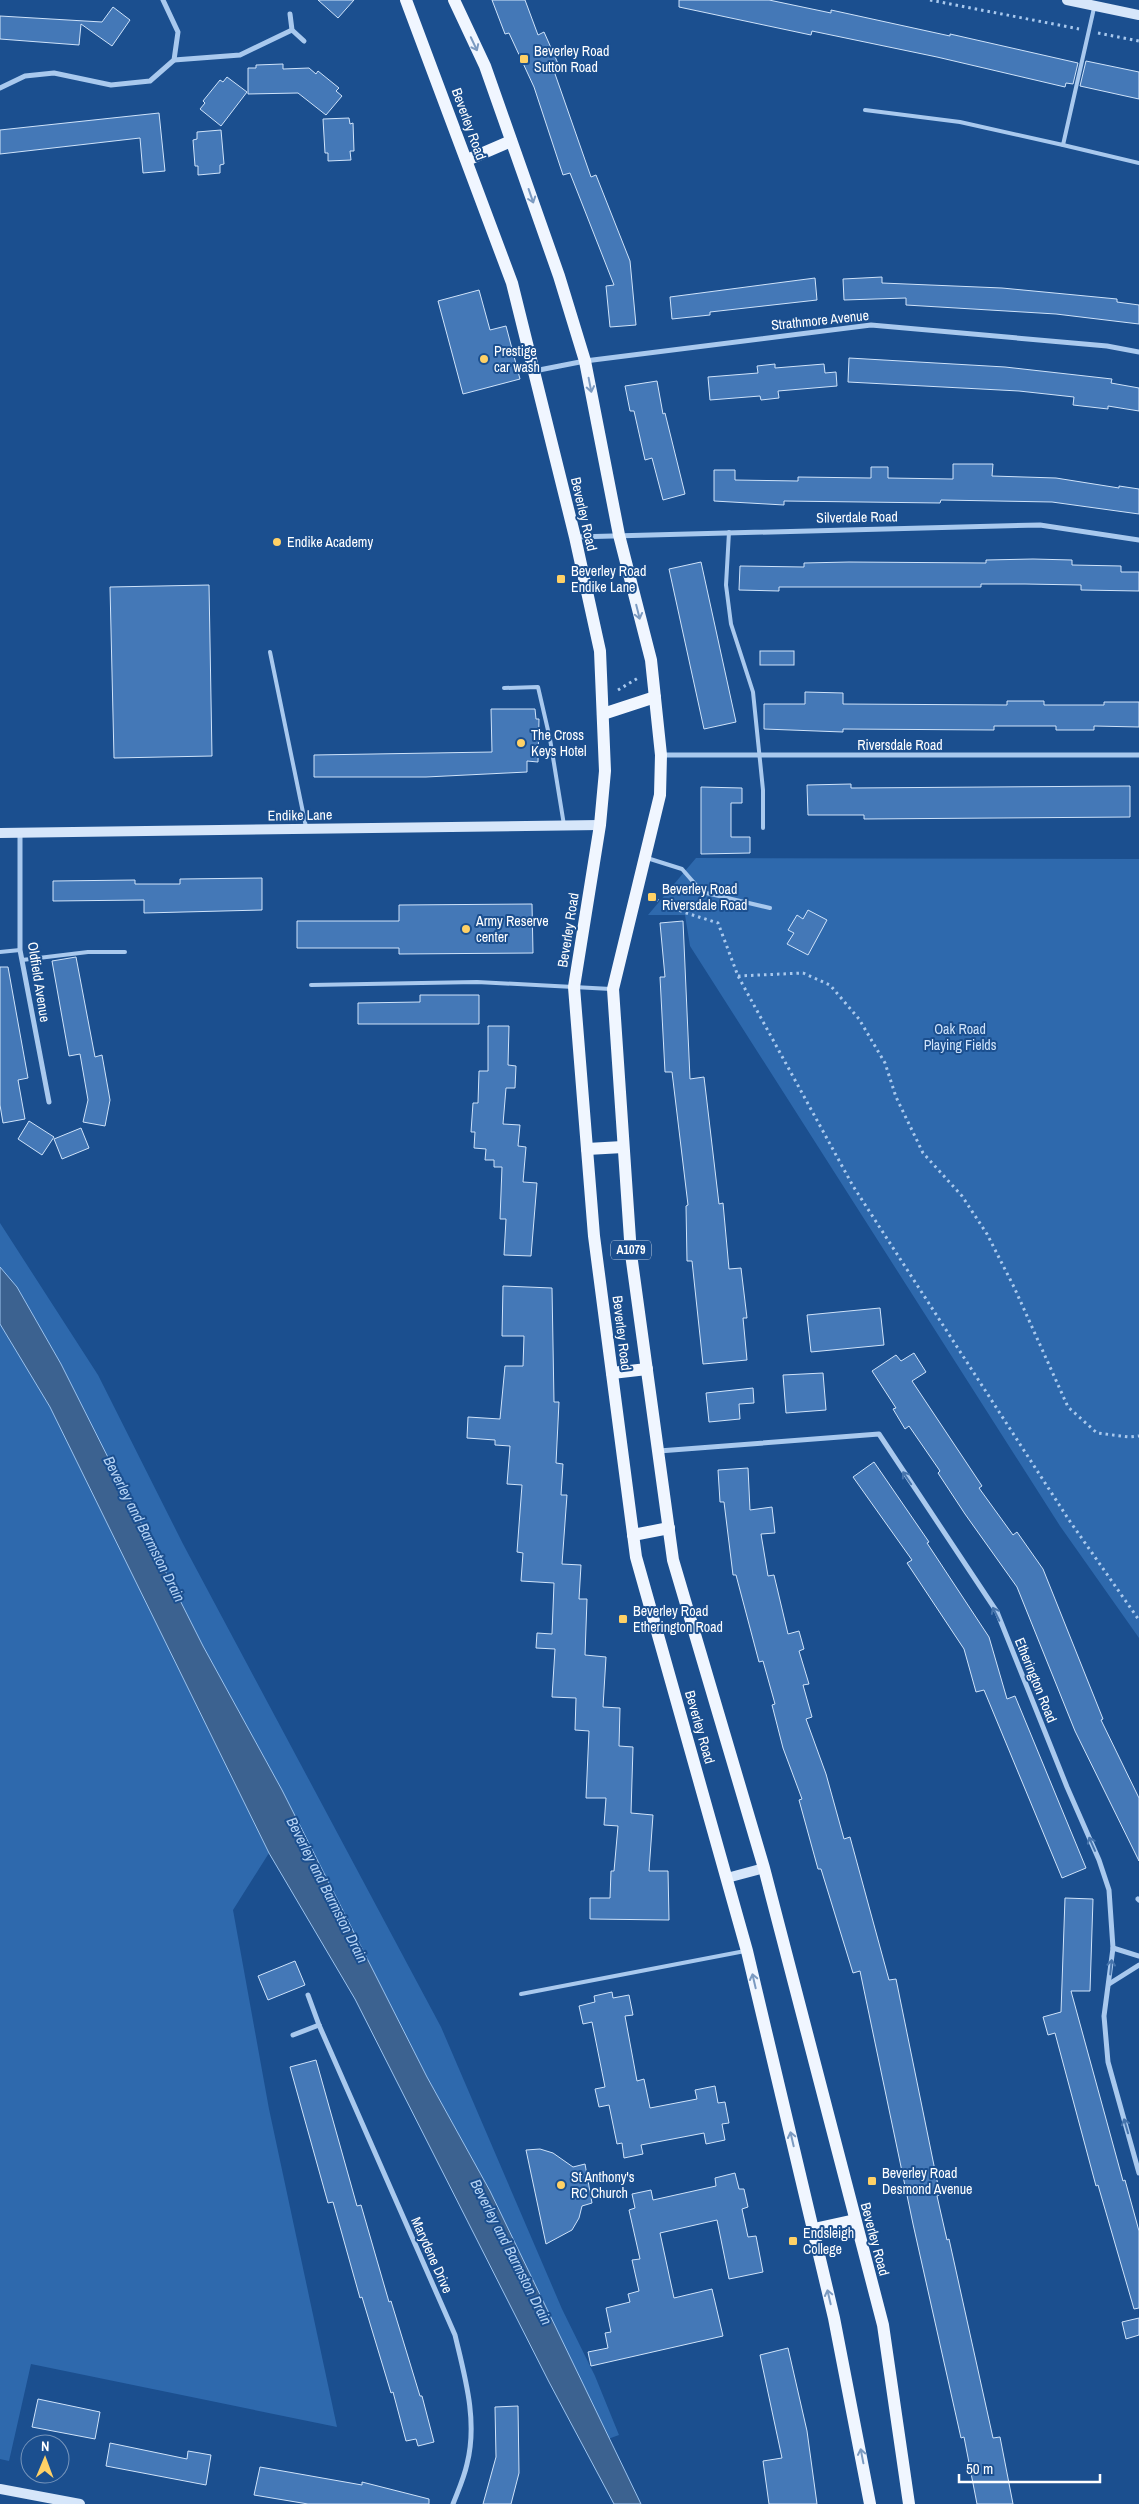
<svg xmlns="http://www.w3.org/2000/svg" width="1139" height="2504" font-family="'Archivo Narrow',sans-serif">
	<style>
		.green { fill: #2e69ad }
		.water { fill: #3c6290; stroke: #9cc4f0 }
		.building { fill: #4478b7; stroke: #cfe3fa }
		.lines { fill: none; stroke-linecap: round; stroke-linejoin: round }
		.path { stroke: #a9c9ee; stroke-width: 3; stroke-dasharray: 2.5 4; stroke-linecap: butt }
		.lane { stroke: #a9c9ee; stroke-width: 4 }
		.street { stroke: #a9c9ee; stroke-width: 5 }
		.secondary { stroke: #d6e6fa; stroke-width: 10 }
		.primary { stroke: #f0f6ff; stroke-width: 12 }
		.oneway { stroke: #7b9ac1 }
		.oneway2 { stroke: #4674ac }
		.poi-dot { fill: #ffd166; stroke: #1b4f8f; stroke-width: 2 }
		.labels { text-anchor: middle; stroke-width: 4; stroke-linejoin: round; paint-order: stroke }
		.shield { fill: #1b4f8f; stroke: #bbcadd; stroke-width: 1 }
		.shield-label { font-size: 12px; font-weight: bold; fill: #fff }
		.poi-label { font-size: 14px; fill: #fff; stroke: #1b4f8f; text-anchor: start }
		.street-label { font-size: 14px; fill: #fff; stroke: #1b4f8f }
		.park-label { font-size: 14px; fill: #cfe3fa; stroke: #1b4f8f }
		.water-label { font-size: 15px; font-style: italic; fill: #b5d3f5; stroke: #1b4f8f }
	</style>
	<rect width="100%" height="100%" fill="#1b4f8f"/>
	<!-- green -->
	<g class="green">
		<polygon points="696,858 1139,859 1139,1638 1060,1526 690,946 685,915 648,915"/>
		<polygon points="0,1223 98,1375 183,1544 441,2027 562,2309 595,2376 619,2435 608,2439 490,2191 427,2077 282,1790 203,1646 61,1364 17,1287 0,1267"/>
		<polygon points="0,1324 50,1407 269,1853 233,1910 269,2109 337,2427 31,2364 9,2461 0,2459"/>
	</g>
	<!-- water -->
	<polygon class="water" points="0,1267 17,1287 61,1364 203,1646 282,1790 427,2077 490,2191 641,2504 614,2504 549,2382 355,1999 269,1853 50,1407 0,1324"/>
	<!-- building -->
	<g class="building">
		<polygon points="318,0 354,0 338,18"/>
		<polygon points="492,0 525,0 538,35 544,32 560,68 554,71 591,177 596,175 630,261 636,325 610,327 606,286 614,285 570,173 563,175 534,87 509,33 505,34"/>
		<polygon points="679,0 769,0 831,13 831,10 950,36 950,34 1078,63 1073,84 1066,83 1065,87 937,57 812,31 811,35 679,7"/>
		<polygon points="113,7 130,20 112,46 81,24 79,45 0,39 0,16 102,22"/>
		<polygon points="1086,61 1139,72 1139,99 1080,86"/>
		<polygon points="283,64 283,69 309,68 316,74 318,71 339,88 336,91 342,96 326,115 298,93 248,94 248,68 256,68 256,65"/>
		<polygon points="227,77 247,92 221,126 200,109 205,103 203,101 220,80 223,82"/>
		<polygon points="159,113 165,171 143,173 140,138 0,154 0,130"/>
		<polygon points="349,118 350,124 353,123 354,151 350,151 351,160 328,161 328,153 325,153 323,119"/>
		<polygon points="221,130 224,164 220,165 220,173 198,175 198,166 195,166 193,140 197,139 197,132"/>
		<polygon points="882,277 882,283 1002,288 1117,299 1117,302 1139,305 1139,324 1056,314 906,305 906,298 844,300 843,279"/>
		<polygon points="815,278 817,300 710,312 710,315 672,319 670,297"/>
		<polygon points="479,290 490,330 506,326 520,379 463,394 438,301"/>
		<polygon points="849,358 1005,367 1112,379 1111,383 1139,388 1139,411 1108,406 1108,409 1073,405 1074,397 1019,391 848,382"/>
		<polygon points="775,364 775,368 824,364 825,373 836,372 837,386 778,391 779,398 761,400 760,396 710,400 708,377 758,373 757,366"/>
		<polygon points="657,381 663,414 665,413 685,494 663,500 652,458 645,460 634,411 630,411 625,386"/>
		<polygon points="953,464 993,464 992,476 1056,478 1119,488 1119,486 1139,489 1139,514 1052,502 941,500 940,503 784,501 784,505 714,501 714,470 735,470 735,480 798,481 798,477 871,478 871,467 888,467 888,478 953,479"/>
		<polygon points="1033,559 1072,560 1072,565 1121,566 1121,572 1139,572 1139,591 1081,590 1081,585 1025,584 981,584 981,587 779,587 779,591 739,590 740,566 804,567 804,563 849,562 986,563 986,560"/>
		<polygon points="701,562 736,722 704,729 669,569"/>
		<polygon points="209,585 212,756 114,758 110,587"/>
		<rect x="760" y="651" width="34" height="14"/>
		<polygon points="805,692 843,693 843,704 1007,705 1007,701 1044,701 1044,705 1104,705 1104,702 1139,702 1139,727 1094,726 1094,730 1056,730 1056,726 994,726 994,730 843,729 843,732 764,729 764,704 805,704"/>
		<polygon points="491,709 535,709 536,719 539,719 538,762 527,761 527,772 426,777 314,777 314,755 492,752"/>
		<polygon points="851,784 851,788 1130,786 1130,817 864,819 864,815 808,815 807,785"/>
		<polygon points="701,787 742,788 742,803 731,803 731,837 750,837 750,853 701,854"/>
		<polygon points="262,878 262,910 144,913 144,900 53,901 53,881 135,880 135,884 180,884 180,879"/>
		<polygon points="532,904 533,953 399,954 399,948 297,948 297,921 399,921 399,905"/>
		<polygon points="808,910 827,920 808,955 787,944 794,933 788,930 797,915 803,919"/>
		<polygon points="683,921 690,1079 704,1077 719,1204 723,1203 729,1269 741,1268 747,1318 743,1318 747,1360 703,1364 692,1261 687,1261 686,1206 688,1205 672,1072 665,1072 660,977 665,977 660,923"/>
		<polygon points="76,957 95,1057 102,1055 110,1100 105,1126 83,1122 88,1100 80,1054 69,1056 52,961"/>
		<polygon points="0,967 8,967 28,1078 18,1080 25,1119 3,1123 0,1105"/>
		<polygon points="420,995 479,995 479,1024 358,1024 358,1003 420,1002"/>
		<polygon points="488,1026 509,1026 508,1065 516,1066 515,1088 506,1088 503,1124 520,1125 518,1146 526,1147 523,1182 537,1183 531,1256 504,1255 506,1219 500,1219 502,1167 494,1167 494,1160 485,1160 486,1149 474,1148 475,1132 471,1132 473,1103 478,1103 479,1071 488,1071"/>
		<polygon points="29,1121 54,1137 42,1155 18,1139"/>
		<polygon points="81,1128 89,1148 62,1159 54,1139"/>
		<polygon points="503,1286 552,1288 554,1402 559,1402 556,1463 563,1464 561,1495 567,1495 562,1564 581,1565 579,1599 587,1599 585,1655 606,1657 603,1707 620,1708 619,1746 633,1747 631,1813 653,1815 649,1871 668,1871 669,1920 590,1919 590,1898 610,1898 611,1871 614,1871 618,1826 604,1825 606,1798 586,1798 589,1731 575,1730 576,1698 552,1697 555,1649 536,1648 537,1633 552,1634 554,1583 521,1581 523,1553 517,1552 522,1485 507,1484 510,1446 495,1445 495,1440 467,1438 468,1417 500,1419 505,1366 523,1366 524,1336 502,1336"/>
		<polygon points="880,1308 884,1345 811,1352 807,1315"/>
		<polygon points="914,1353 926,1372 912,1381 982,1486 979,1488 1013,1535 1017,1532 1043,1569 1103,1719 1101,1720 1139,1798 1139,1861 1075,1731 1017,1587 965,1514 938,1473 940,1471 909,1426 905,1429 893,1409 896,1408 872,1371 896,1355 901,1361"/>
		<polygon points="823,1373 826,1410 786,1413 783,1375"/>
		<polygon points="753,1388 754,1403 739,1404 740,1419 709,1422 706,1393"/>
		<polygon points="874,1462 929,1542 927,1543 989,1637 1007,1699 1015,1696 1086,1868 1062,1878 984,1690 976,1692 964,1649 907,1563 912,1560 853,1477"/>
		<polygon points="748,1468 750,1510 772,1507 775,1533 761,1534 768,1576 774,1575 788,1634 799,1631 804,1649 799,1651 809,1684 803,1685 812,1717 806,1719 826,1774 844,1839 850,1837 889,1980 896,1979 940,2195 937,2196 947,2240 949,2239 993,2438 1000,2437 1013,2504 977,2504 964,2437 961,2438 913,2224 860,1971 853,1973 821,1869 818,1869 799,1800 802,1799 783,1748 772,1705 775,1704 763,1661 759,1662 736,1575 733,1575 724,1502 720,1502 718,1470"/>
		<polygon points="1065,1898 1093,1899 1090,1991 1071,1991 1123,2181 1125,2180 1139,2231 1139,2308 1134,2309 1098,2185 1096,2186 1055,2033 1048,2035 1043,2017 1061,2012"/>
		<polygon points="295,1961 305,1985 268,2000 258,1976"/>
		<polygon points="612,1992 613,1998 629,1995 633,2015 625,2016 637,2081 644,2079 650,2108 697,2099 695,2090 715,2086 718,2103 725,2102 729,2123 722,2124 725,2140 706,2144 704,2133 641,2145 643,2154 624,2158 622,2143 617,2144 609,2105 599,2107 595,2089 605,2087 592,2022 583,2024 579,2006 595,2002 594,1996"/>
		<polygon points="316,2060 357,2206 361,2205 389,2302 391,2301 420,2396 422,2396 434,2442 418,2446 416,2439 406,2441 393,2392 391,2393 362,2297 360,2298 333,2202 328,2203 290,2067"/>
		<polygon points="540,2149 553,2153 573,2167 585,2164 592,2203 582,2206 579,2218 572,2230 546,2244 526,2150"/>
		<polygon points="735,2173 739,2189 744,2189 748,2207 742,2209 748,2237 756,2236 763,2272 729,2279 717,2220 660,2233 674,2298 712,2289 723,2336 591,2366 588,2352 608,2348 605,2333 611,2332 606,2308 630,2302 628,2294 639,2291 632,2260 640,2259 629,2210 635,2208 632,2194 651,2190 653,2200 716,2186 715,2178"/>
		<polygon points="1139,2318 1139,2335 1126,2339 1122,2322"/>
		<polygon points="788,2348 807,2431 817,2504 769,2504 763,2461 782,2458 760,2355"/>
		<polygon points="38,2399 100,2412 95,2439 32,2427"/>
		<polygon points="518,2406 519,2473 511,2504 483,2504 496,2457 495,2407"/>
		<polygon points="110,2443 187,2459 188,2451 211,2455 206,2485 106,2466"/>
		<polygon points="260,2467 362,2485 362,2482 429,2499 429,2504 308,2504 254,2495"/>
	</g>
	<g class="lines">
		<!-- path -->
		<g class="path">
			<polyline points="930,0 1079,29"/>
			<polyline points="1098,33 1139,41"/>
			<polyline points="618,690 638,678"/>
			<polyline points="650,897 683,912 718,923 738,976 853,1186 1069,1520 1139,1620"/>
			<polyline points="738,976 803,973 830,985 859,1019 885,1063 896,1097 923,1153 962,1196 987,1234 1014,1287 1068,1407 1097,1433 1129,1437 1139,1436"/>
		</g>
		<!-- lane -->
		<g class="lane">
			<polyline points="865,110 960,122 1063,145 1094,8"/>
			<polyline points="1063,145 1139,163"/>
			<polyline points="729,532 726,585 731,624 753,692 763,790 763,828"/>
			<polyline points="270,652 306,827"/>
			<polyline points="504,688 538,687 550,739 564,825"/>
			<polyline points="647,858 682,869 702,892 770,908"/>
			<polyline points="0,952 20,950"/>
			<polyline points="22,960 88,952 125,952"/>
			<polyline points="311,985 477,982 611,989"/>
			<polyline points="521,1994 745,1951"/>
		</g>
		<!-- street -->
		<g class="street">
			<polyline points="290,14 292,30 304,41"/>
			<polyline points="174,60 240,55 292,30"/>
			<polyline points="0,88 25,76 54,73 111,85 150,81 174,60 178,32 163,0"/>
			<polyline points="534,371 585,361 871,325 1107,346 1139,352"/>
			<polyline points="575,537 1040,525 1139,540"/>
			<polyline points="661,755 1139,755"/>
			<polyline points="20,833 20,950 49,1102"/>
			<polyline points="659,1451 879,1434 997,1612 1067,1787 1099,1860 1109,1890 1113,1948 1104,2016 1108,2062 1139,2173"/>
			<polyline points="1138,1899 1139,1900"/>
			<polyline points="1113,1948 1139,1956"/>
			<polyline points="1109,1984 1139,1965"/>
			<path d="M 308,1995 L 319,2025 L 455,2335 C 465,2377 478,2421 467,2464 C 464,2478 458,2491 453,2504"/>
			<polyline points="293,2035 319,2025"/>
		</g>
		<!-- secondary -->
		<g class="secondary">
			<polyline points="1067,0 1139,15"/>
			<polyline points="0,833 600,825"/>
			<polyline points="727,1878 764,1868"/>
			<polyline points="0,2489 80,2504"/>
		</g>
		<!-- primary -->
		<g class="primary">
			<polyline points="406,0 512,283 575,537 600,651 605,771 600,825 574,987 594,1236 636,1557 747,1951 834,2318 870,2504"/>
			<polyline points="454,0 485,66 559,276 585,361 619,535 651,660 661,755 660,795 613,989 631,1254 673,1560 764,1868 883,2325 909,2504"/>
			<polyline points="467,160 511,141"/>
			<polyline points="603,714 655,697"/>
			<polyline points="587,1149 623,1147"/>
			<polyline points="612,1373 647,1369"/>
			<polyline points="633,1535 669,1528"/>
			<polyline points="814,2229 855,2220"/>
		</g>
	</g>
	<!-- one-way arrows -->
	<defs><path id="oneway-shaft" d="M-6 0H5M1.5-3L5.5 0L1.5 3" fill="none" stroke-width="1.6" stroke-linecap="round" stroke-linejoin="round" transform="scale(1.25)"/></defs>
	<g class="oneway">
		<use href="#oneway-shaft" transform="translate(474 44) rotate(65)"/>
		<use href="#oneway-shaft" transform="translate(531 196) rotate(71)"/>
		<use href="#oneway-shaft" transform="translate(590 385) rotate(79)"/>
		<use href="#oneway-shaft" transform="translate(638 612) rotate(76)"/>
		<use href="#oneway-shaft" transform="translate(754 1981) rotate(-103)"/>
		<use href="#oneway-shaft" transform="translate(792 2139) rotate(-103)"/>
		<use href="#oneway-shaft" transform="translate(829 2297) rotate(-103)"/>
		<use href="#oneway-shaft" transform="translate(862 2456) rotate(-101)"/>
	</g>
	<g class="oneway2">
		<use href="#oneway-shaft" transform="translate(907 1478) rotate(-124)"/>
		<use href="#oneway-shaft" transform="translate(996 1614) rotate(-116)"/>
		<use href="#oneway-shaft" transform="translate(1092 1844) rotate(-114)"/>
		<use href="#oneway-shaft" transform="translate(1111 1967) rotate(-84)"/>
		<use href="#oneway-shaft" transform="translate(1126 2126) rotate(-106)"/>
	</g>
	<!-- markers -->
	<g class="poi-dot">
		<rect x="519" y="54" width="10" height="10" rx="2.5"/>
		<circle cx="484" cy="359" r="5"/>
		<circle cx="277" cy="542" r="5"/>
		<rect x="556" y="574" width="10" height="10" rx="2.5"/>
		<circle cx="521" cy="743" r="5"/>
		<rect x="647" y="892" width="10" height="10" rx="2.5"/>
		<circle cx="466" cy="929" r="5"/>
		<rect x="618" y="1614" width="10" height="10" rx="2.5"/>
		<rect x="867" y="2176" width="10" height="10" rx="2.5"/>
		<circle cx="561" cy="2185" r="5"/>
		<rect x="788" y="2236" width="10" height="10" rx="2.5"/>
	</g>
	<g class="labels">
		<!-- shield labels -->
		<rect class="shield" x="611" y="1240.5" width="40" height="19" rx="4"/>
		<g class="shield-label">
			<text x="631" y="1254">A1079</text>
		</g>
		<!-- poi labels -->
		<g class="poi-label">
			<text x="534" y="56">Beverley Road<tspan x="534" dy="16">Sutton Road</tspan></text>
			<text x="494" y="356">Prestige<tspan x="494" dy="16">car wash</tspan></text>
			<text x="287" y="547">Endike Academy</text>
			<text x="571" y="576">Beverley Road<tspan x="571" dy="16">Endike Lane</tspan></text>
			<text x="531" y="740">The Cross<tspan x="531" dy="16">Keys Hotel</tspan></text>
			<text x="662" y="894">Beverley Road<tspan x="662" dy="16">Riversdale Road</tspan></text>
			<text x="476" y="926">Army Reserve<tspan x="476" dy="16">center</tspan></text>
			<text x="633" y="1616">Beverley Road<tspan x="633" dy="16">Etherington Road</tspan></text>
			<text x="882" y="2178">Beverley Road<tspan x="882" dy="16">Desmond Avenue</tspan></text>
			<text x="571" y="2182">St Anthony's<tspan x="571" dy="16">RC Church</tspan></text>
			<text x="803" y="2238">Endsleigh<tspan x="803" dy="16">College</tspan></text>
		</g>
		<!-- street labels -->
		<g class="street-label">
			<text transform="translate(469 124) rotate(70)" y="5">Beverley Road</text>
			<text transform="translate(820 320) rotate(-6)" y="5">Strathmore Avenue</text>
			<text transform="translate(584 514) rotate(77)" y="5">Beverley Road</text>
			<text transform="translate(857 517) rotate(-1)" y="5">Silverdale Road</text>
			<text x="900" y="750">Riversdale Road</text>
			<text transform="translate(300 815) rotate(-1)" y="5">Endike Lane</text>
			<text transform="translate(568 930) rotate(-81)" y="5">Beverley Road</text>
			<text transform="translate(39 982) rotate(81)" y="5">Oldfield Avenue</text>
			<text transform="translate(622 1333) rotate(83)" y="5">Beverley Road</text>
			<text transform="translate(1036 1680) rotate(68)" y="5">Etherington Road</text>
			<text transform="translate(700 1727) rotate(74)" y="5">Beverley Road</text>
			<text transform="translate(875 2239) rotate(75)" y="5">Beverley Road</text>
			<text transform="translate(432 2255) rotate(66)" y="5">Marydene Drive</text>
		</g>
		<!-- park labels -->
		<g class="park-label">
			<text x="960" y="1034">Oak Road<tspan x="960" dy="16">Playing Fields</tspan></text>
		</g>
		<!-- water labels -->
		<g class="water-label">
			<text transform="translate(144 1529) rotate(63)" y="5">Beverley and Barmston Drain</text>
			<text transform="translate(327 1890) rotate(63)" y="5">Beverley and Barmston Drain</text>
			<text transform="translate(511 2252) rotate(63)" y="5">Beverley and Barmston Drain</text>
		</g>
	</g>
	<!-- north arrow -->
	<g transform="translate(45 2459) rotate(1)"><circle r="24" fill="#1b4f8f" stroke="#7695bc"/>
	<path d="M0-4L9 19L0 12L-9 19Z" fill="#ffd166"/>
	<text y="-8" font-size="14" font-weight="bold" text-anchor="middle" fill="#ffffff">N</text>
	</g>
	<!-- scale -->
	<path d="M959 2474v8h141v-8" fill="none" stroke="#ffffff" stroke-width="2.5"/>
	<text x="966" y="2474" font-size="15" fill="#ffffff" stroke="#1b4f8f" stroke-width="4" paint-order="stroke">50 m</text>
</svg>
